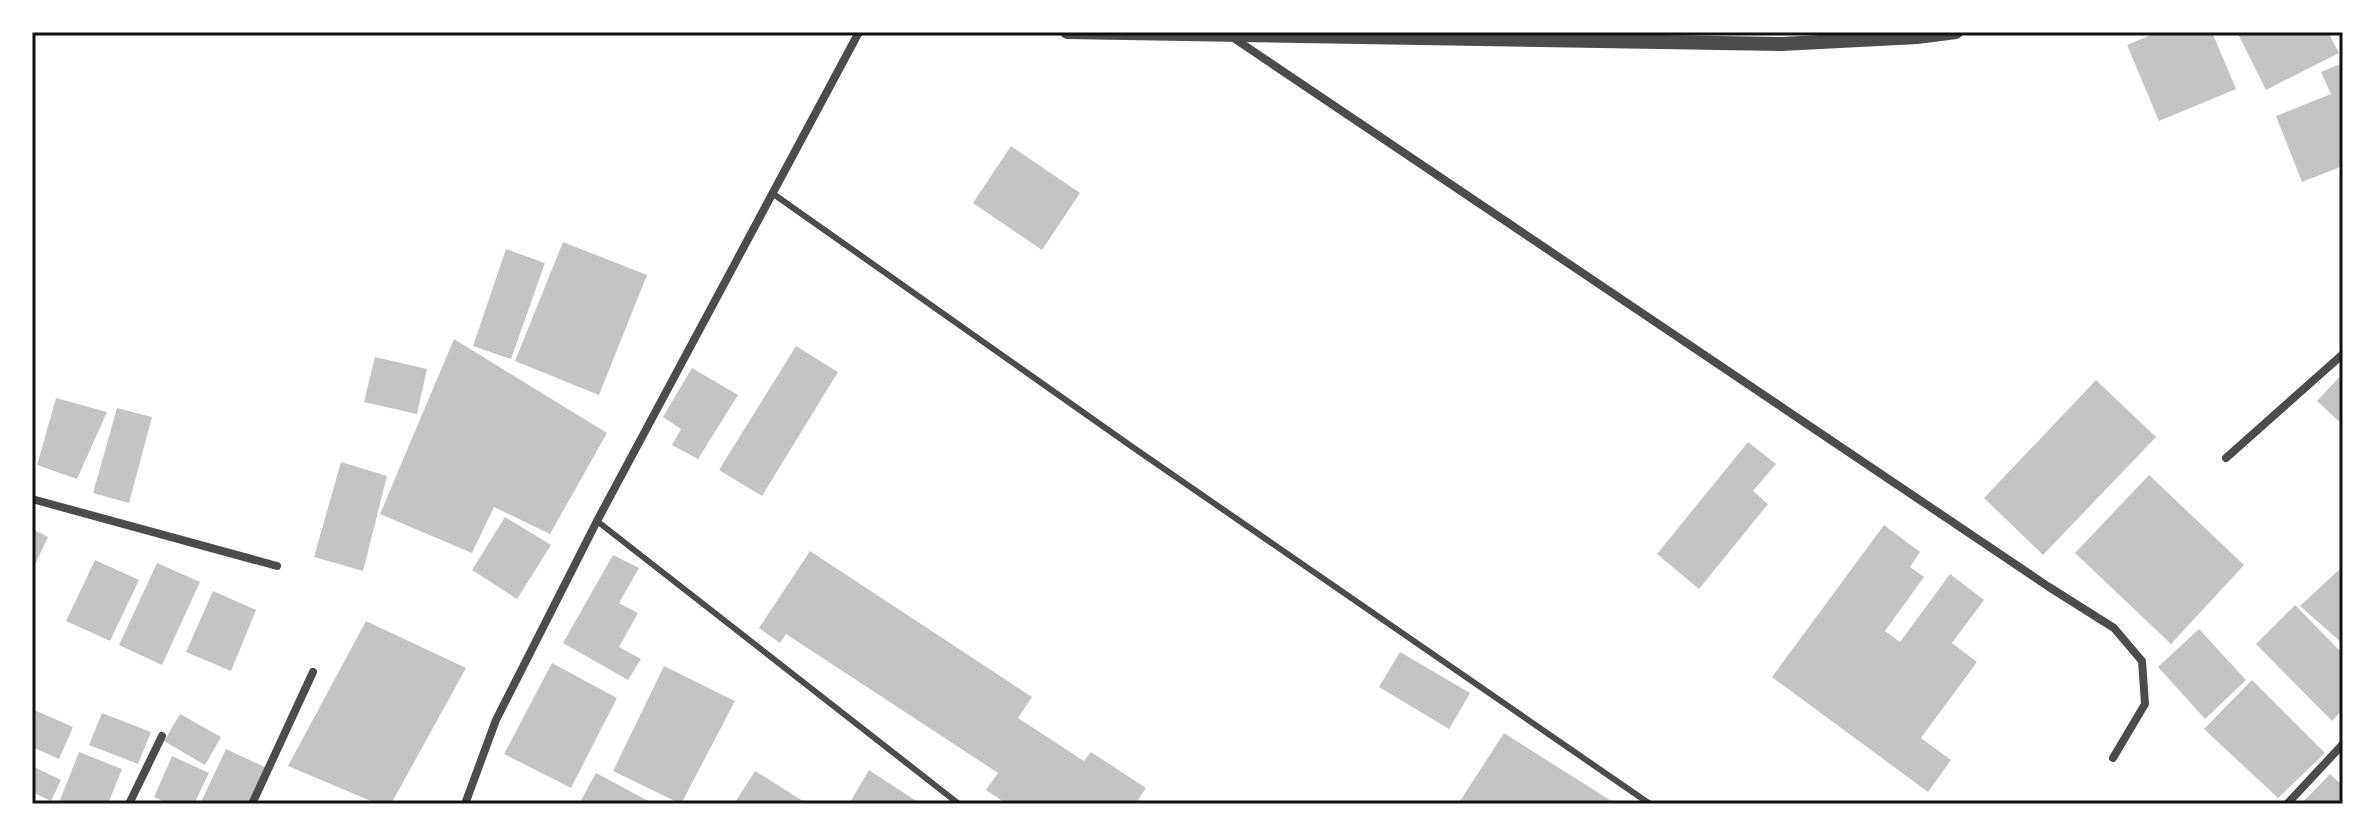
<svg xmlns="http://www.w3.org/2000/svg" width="2375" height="836" font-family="Jost,sans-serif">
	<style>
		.building { fill: #c4c4c4 }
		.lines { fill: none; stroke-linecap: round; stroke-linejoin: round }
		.service { stroke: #4c4c4c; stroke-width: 6 }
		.minor { stroke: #4c4c4c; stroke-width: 8 }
		.tertiary { stroke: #4c4c4c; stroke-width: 14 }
		.neatline { fill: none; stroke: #111; stroke-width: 3 }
	</style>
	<rect width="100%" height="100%" fill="#fff"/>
	<!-- building -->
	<g class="building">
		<polygon points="2158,32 2212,32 2236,89 2159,121 2127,45"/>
		<polygon points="2237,32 2328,32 2339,53 2266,90"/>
		<polygon points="2343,63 2343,166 2302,182 2276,116 2331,94 2321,72"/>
		<polygon points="1011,146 1080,193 1042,250 973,203"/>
		<polygon points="563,242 647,275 599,395 515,361"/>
		<polygon points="506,249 545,263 511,359 473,346"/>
		<polygon points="454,339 607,433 550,534 494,507 472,553 380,514"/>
		<polygon points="796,346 838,372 762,496 719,470"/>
		<polygon points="375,357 427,369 417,414 364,402"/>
		<polygon points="692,368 738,395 698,459 672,445 681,429 663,417"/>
		<polygon points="2343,373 2343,425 2317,401"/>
		<polygon points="2096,380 2156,437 2043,555 1984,498"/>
		<polygon points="56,398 107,412 77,479 37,465"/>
		<polygon points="117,408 152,417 129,503 93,493"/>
		<polygon points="1748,442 1776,464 1753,491 1768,504 1699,589 1657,554"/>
		<polygon points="341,462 387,476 363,571 314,557"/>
		<polygon points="2149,475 2244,565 2171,644 2075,553"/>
		<polygon points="505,517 551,545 517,599 472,570"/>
		<polygon points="1884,525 1920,552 1910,567 1924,577 1885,631 1900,642 1950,574 1984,600 1952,643 1977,662 1921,738 1951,760 1928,792 1772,677"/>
		<polygon points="32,529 48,537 32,571"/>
		<polygon points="810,551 1032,697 1018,718 1084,761 1091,752 1146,788 1138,800 1143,804 1007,804 986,790 998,773 786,634 780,643 759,628"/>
		<polygon points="613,555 639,568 619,603 638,613 619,647 641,659 628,680 563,643"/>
		<polygon points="95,560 139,580 110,641 66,621"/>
		<polygon points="157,563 200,582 162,665 119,645"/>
		<polygon points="2343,566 2343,644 2300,606"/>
		<polygon points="213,591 256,610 231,671 186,652"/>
		<polygon points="2295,605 2343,654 2343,709 2332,721 2256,644"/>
		<polygon points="366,621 466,668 391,804 378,804 288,766"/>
		<polygon points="2199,629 2246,680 2205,719 2158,667"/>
		<polygon points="1400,652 1470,693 1449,729 1379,687"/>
		<polygon points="552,663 617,698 571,788 504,754"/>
		<polygon points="664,666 735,701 681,804 613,771"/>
		<polygon points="2252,680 2325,753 2278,798 2204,729"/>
		<polygon points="32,709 73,727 59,759 32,747"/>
		<polygon points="102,713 151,732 138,764 89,745"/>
		<polygon points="180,714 221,737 205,765 164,741"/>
		<polygon points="1504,733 1616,804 1458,804"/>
		<polygon points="226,749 267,768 251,804 200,804"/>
		<polygon points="79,752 122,769 108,804 70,804 60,800"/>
		<polygon points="172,756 209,773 194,804 169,804 154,797"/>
		<polygon points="32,766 61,780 51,801 32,792"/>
		<polygon points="869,770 921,804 849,804"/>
		<polygon points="755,771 808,804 734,804"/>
		<polygon points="596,773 654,804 579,804"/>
		<polygon points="2330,774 2343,786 2343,804 2301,804"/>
	</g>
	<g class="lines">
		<!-- service -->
		<g class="service">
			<polyline points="772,193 1131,446 1650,804"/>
			<polyline points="597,521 959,804"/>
		</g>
		<!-- minor -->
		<g class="minor">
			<polyline points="1232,37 2049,587 2114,628 2142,661 2145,704 2113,758"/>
			<polyline points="2226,458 2343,354"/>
			<polyline points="32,499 277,566"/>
			<polyline points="129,804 162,736"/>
			<polyline points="252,804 313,672"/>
			<polyline points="465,804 496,720 597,521 859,32"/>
			<polyline points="2287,804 2343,744"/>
		</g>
		<!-- tertiary -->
		<polyline class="tertiary" points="1067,32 1782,44 1917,37 1956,32"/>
	</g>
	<!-- border -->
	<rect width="2375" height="836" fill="none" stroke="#ffffff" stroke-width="68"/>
	<rect x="34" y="34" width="2307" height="768" class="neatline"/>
</svg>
